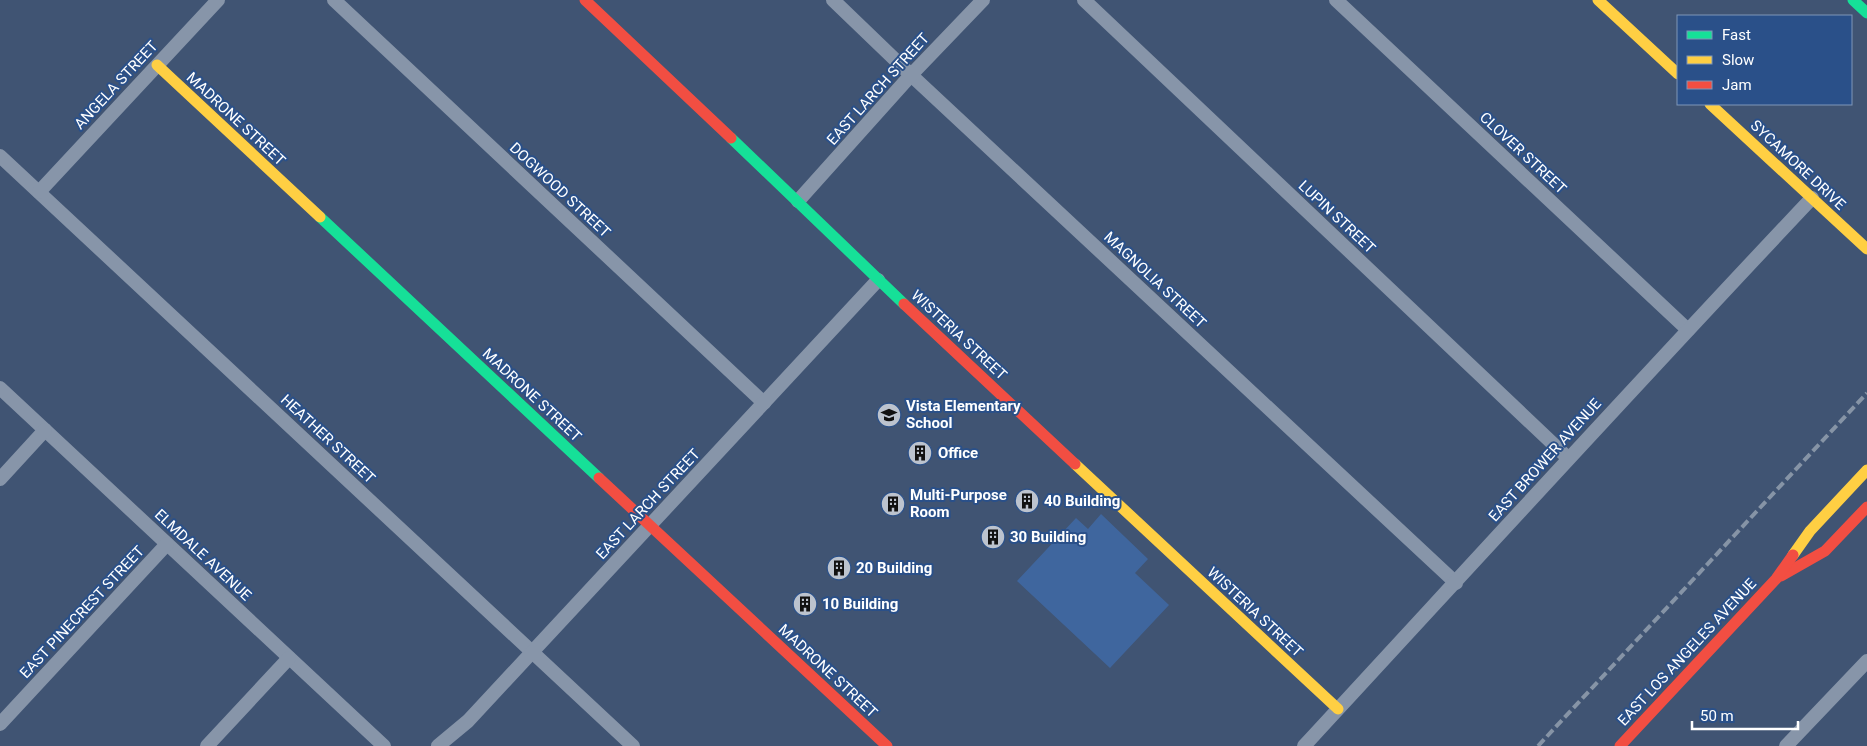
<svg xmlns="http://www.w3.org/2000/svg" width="1867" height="746" font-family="Roboto,sans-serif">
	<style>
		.green { fill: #3f669e }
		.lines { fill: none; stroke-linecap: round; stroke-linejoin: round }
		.street { stroke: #8795a9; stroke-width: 14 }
		.fast { stroke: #16e098; stroke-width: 11 }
		.slow { stroke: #ffcf43; stroke-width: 11 }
		.jam { stroke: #f24e42; stroke-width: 11 }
		.rail { stroke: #8694a6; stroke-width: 4; stroke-dasharray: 9 4; stroke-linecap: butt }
		.labels { text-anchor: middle; stroke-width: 4; stroke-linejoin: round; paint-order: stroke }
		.street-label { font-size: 15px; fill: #fff; stroke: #2a5089 }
		.poi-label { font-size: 15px; font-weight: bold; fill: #fff; stroke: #2a5089; text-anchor: start }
	</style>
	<rect width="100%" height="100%" fill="#405473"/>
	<!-- green -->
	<polygon class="green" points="1101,514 1148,559 1135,573 1169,605 1110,668 1017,581 1076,518 1088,529"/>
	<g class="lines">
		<!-- street -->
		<g class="street">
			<polyline points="334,0 764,403"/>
			<polyline points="833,0 911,75 1456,583"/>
			<polyline points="1084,0 1568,458"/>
			<polyline points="1336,0 1688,330"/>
			<polyline points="0,156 633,746"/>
			<polyline points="39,192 218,0"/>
			<polyline points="798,201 911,75 983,0"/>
			<polyline points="0,388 384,746"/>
			<polyline points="0,479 45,430"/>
			<polyline points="0,724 167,544"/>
			<polyline points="207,746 289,658"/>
			<polyline points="438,746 468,721 878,280"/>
			<path d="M 1304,746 C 1473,563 1641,379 1812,198"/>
			<polyline points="1786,746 1867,661"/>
		</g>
		<!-- fast -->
		<g class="fast">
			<polyline points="1853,0 1867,13"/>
			<polyline points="731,138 904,304"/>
			<polyline points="320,217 599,478"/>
		</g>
		<!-- slow -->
		<g class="slow">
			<polyline points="1598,0 1678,74"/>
			<polyline points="157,65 320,217"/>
			<polyline points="1710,104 1867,249"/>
			<polyline points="1075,464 1338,709"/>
			<polyline points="1793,555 1810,531 1867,470"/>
		</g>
		<!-- jam -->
		<g class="jam">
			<polyline points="585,0 731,138"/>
			<polyline points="904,304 1075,464"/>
			<polyline points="599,478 887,746"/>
			<polyline points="1781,576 1825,551 1867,507"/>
			<polyline points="1620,746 1776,579 1793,555"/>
		</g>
		<!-- rail -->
		<polyline class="rail" points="1538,746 1867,393"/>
	</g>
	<!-- icons -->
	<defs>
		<g id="school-disc" transform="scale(1.25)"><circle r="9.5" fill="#bcc3ce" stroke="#2a5089"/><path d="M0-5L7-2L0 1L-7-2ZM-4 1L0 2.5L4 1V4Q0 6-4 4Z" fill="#111"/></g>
		<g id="building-disc" transform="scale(1.25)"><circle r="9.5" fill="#bcc3ce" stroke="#2a5089"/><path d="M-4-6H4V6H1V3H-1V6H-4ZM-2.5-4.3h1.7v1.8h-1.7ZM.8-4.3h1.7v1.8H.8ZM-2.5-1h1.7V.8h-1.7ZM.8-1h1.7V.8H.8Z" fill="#111"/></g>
	</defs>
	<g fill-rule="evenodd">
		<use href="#school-disc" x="889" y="415"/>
		<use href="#building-disc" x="920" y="453"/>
		<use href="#building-disc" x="1027" y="501"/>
		<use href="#building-disc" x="893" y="504"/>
		<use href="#building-disc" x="993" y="537"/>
		<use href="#building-disc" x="839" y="568"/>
		<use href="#building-disc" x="805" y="604"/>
	</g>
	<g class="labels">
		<!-- street labels -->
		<g class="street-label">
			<text transform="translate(116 85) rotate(-47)" y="5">ANGELA STREET</text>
			<text transform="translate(878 89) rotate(-48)" y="5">EAST LARCH STREET</text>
			<text transform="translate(236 119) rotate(43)" y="5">MADRONE STREET</text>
			<text transform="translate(1523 153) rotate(43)" y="5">CLOVER STREET</text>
			<text transform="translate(1798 165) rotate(43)" y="5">SYCAMORE DRIVE</text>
			<text transform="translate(560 190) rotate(43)" y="5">DOGWOOD STREET</text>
			<text transform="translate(1337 217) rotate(43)" y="5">LUPIN STREET</text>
			<text transform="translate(1155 280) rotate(43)" y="5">MAGNOLIA STREET</text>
			<text transform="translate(959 335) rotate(43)" y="5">WISTERIA STREET</text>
			<text transform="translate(532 395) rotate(43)" y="5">MADRONE STREET</text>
			<text transform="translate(328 439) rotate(43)" y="5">HEATHER STREET</text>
			<text transform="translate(1545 460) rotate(-48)" y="5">EAST BROWER AVENUE</text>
			<text transform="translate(648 504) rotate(-47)" y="5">EAST LARCH STREET</text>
			<text transform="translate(203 555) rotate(43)" y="5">ELMDALE AVENUE</text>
			<text transform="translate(82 612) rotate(-47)" y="5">EAST PINECREST STREET</text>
			<text transform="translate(1255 612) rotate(43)" y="5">WISTERIA STREET</text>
			<text transform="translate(1687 652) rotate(-47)" y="5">EAST LOS ANGELES AVENUE</text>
			<text transform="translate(828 671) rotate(43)" y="5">MADRONE STREET</text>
		</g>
		<!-- poi labels -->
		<g class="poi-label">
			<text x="906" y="411">Vista Elementary<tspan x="906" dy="17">School</tspan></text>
			<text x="938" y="458">Office</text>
			<text x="910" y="500">Multi-Purpose<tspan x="910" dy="17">Room</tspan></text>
			<text x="1044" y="506">40 Building</text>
			<text x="1010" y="542">30 Building</text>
			<text x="856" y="573">20 Building</text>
			<text x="822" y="609">10 Building</text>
		</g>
	</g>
	<!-- legend -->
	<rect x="1677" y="15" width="175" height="90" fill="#2a5089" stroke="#7f96b8"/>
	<rect x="1687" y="31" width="25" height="8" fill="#16e098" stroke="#7f96b8"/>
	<text x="1722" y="40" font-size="15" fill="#ffffff">Fast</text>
	<rect x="1687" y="56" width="25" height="8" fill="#ffcf43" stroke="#7f96b8"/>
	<text x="1722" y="65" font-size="15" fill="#ffffff">Slow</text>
	<rect x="1687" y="81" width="25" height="8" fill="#f24e42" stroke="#7f96b8"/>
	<text x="1722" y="90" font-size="15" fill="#ffffff">Jam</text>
	<!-- scale -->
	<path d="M1692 721v8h106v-8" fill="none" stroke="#ffffff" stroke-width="2.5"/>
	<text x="1700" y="721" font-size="15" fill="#ffffff" stroke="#2a5089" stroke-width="4" paint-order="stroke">50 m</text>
</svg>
